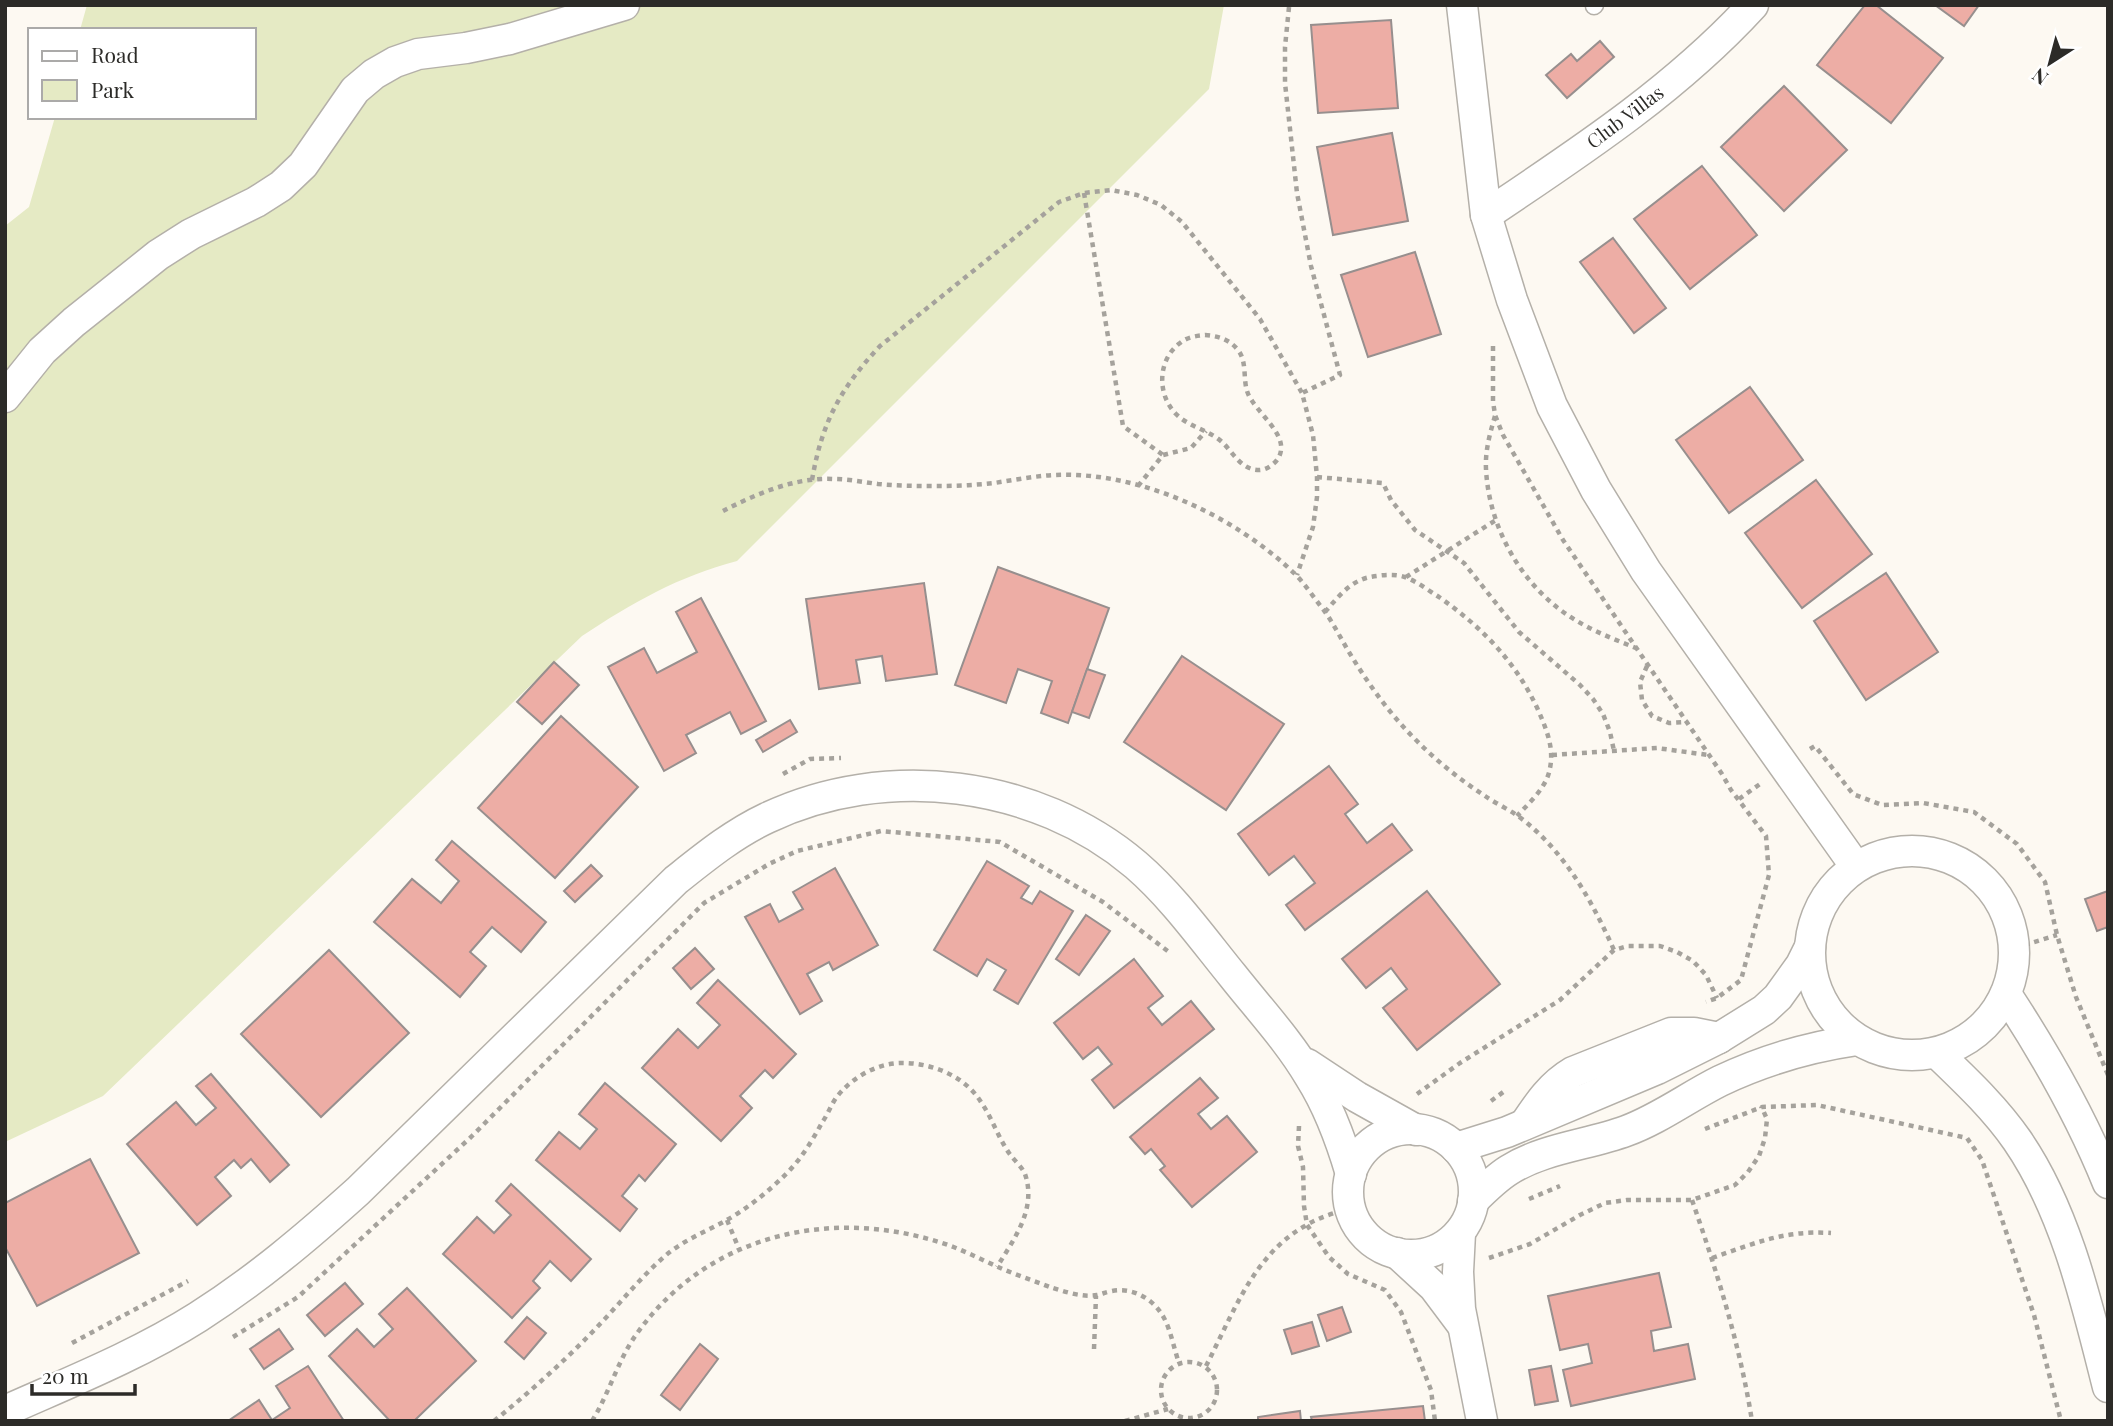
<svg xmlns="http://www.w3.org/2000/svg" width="2113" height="1426" font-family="'Playfair Display',serif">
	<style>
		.green { fill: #e5eac4 }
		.building { fill: #edada5; stroke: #978f8e; stroke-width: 2 }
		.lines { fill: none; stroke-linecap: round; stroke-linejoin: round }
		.lane-casing { stroke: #b4b0a9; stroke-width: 19 }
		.street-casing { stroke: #b4b0a9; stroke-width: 33 }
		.path { stroke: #a5a29c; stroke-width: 4.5; stroke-dasharray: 5 5; stroke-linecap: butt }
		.lane { stroke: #fff; stroke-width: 16 }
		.street { stroke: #fff; stroke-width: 30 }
		.labels { text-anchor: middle; stroke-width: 5; stroke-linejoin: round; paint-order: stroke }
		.street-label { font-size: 19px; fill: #2c2b28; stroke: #fff }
	</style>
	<rect width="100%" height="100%" fill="#fdf9f2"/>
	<!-- green -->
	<path class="green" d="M 87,5 L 1224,5 L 1209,89 L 737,561 C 679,576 632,603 582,636 L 103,1096 L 5,1142 L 5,226 L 29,207 L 55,117 L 254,117 L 254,30 L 80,30 Z"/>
	<!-- building -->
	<g class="building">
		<polygon points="1865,5 1876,5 1943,58 1891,123 1817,65"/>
		<polygon points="1935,5 1979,5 1964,26"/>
		<polygon points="1391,20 1398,108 1318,113 1311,25"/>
		<polygon points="1600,41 1614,57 1567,98 1546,75 1571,54 1577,61"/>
		<polygon points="1784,86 1847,150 1784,211 1721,147"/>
		<polygon points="1392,133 1408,221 1333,235 1317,147"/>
		<polygon points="1702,166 1757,235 1690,289 1634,219"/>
		<polygon points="1613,238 1666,308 1634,333 1580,262"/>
		<polygon points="1415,252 1441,334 1368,357 1341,275"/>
		<polygon points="1750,387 1803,460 1729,513 1676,440"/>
		<polygon points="1816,480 1872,554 1802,608 1745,533"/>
		<polygon points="998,567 1109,608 1068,723 1041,713 1052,681 1018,669 1006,703 955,685"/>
		<polygon points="1886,573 1938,652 1866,700 1814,621"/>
		<polygon points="924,583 937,674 886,681 882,656 856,660 860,683 819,689 806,599"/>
		<polygon points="701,598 766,721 741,734 730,712 686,735 696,753 664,771 608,667 644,648 657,673 697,652 676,612"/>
		<polygon points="1182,656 1284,724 1226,810 1124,742"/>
		<polygon points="554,662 579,685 542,724 517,702"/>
		<polygon points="1087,669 1105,675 1089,718 1072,712"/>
		<polygon points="561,716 638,787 555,878 478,808"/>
		<polygon points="790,720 797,732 763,752 756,740"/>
		<polygon points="1329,766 1358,804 1345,814 1367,843 1392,824 1412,850 1305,930 1286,905 1315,883 1294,856 1269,875 1238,834"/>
		<polygon points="452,841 546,922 521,952 492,927 470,952 486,966 460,997 374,922 412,879 441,903 459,881 436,860"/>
		<polygon points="987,861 1029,886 1021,898 1032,904 1040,891 1073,911 1018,1004 994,990 1006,970 987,959 977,976 934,950"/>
		<polygon points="591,865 602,876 575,902 564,891"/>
		<polygon points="835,868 878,945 833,970 829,962 807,974 822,1001 800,1014 745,917 770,904 779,922 803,909 793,892"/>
		<polygon points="1427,891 1500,984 1417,1050 1383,1008 1407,989 1391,968 1366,988 1342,959"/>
		<polygon points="2108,891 2108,927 2097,931 2085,899"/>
		<polygon points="1086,915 1110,931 1079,975 1056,959"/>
		<polygon points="695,948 714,969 691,989 673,968"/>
		<polygon points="329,950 409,1033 321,1117 241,1034"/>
		<polygon points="1134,959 1163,996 1148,1008 1162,1025 1191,1001 1214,1029 1114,1108 1092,1080 1112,1064 1098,1047 1083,1059 1054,1023"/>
		<polygon points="718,980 796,1054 773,1078 765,1070 740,1096 752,1108 721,1141 642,1068 678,1029 698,1048 720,1025 697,1003"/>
		<polygon points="211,1074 289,1165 270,1182 251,1159 241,1168 234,1160 215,1177 231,1196 197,1225 127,1144 176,1102 196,1125 216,1108 196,1086"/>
		<polygon points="1200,1078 1218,1098 1198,1114 1211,1129 1227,1116 1257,1152 1192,1207 1160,1170 1165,1166 1151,1149 1145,1154 1130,1137"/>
		<polygon points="605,1083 676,1144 645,1181 639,1175 622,1196 637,1209 620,1231 536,1160 559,1132 580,1149 597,1129 579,1114"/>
		<polygon points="90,1159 139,1253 37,1306 5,1247 5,1203"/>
		<polygon points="511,1184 591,1259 571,1281 550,1261 533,1281 540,1288 512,1318 443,1254 477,1217 494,1233 511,1215 496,1201"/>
		<polygon points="1659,1273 1671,1327 1651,1331 1654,1351 1688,1344 1695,1379 1571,1406 1563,1370 1592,1363 1588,1344 1560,1350 1548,1296"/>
		<polygon points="345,1283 363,1304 325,1336 307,1315"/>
		<polygon points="407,1288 476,1361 414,1421 390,1421 329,1356 357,1329 374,1347 393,1329 379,1314"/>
		<polygon points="1342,1307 1351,1332 1327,1341 1318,1315"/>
		<polygon points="527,1317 546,1333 524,1359 505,1342"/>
		<polygon points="1312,1322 1319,1346 1292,1354 1284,1330"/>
		<polygon points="279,1329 293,1349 264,1369 250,1349"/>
		<polygon points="700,1344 718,1359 680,1410 661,1395"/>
		<polygon points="308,1366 344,1421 228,1421 259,1400 272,1420 290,1408 276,1386"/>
		<polygon points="1551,1366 1558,1401 1535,1405 1529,1370"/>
		<polygon points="1423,1406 1425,1421 1312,1421 1311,1417"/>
		<polygon points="1300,1411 1301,1421 1258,1421 1258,1417"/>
	</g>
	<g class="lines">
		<!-- lane casing -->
		<g class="lane-casing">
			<polyline id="lane" points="1594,6 1595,5"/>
		</g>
		<!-- street casing -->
		<g class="street-casing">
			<g id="street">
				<polyline points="1462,5 1486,215 1512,300 1552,406 1596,490 1646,571 1856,867"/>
				<path d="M 1486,215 C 1580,152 1676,89 1753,5"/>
				<polyline points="5,397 42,351 74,322 158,255 191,234 256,202 281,186 303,165 355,90 374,74 395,62 418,54 466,48 510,39 624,5"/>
				<circle cx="1912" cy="953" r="102"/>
				<path d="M 2006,994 C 2046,1055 2081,1116 2108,1183"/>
				<path d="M 1937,1053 C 1965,1080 1994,1107 2017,1140 C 2066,1211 2087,1304 2108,1387"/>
				<polyline points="1307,1064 1357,1097 1416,1130"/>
				<path d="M 1525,1124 C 1539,1103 1551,1085 1573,1072 L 1671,1033 L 1694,1033 L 1719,1038"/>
				<circle cx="1411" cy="1192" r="63"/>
				<polyline points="1456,1148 1507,1132 1657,1069 1719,1038 1764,1010 1778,997 1801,965 1810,947"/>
				<path d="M 1473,1201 C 1484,1190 1496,1178 1509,1170 C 1544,1148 1588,1145 1626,1131 C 1659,1119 1688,1097 1720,1081 C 1764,1060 1809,1047 1857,1040"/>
				<polyline points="1460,1233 1458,1272 1460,1309 1482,1421"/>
				<polyline points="1397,1253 1434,1287 1461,1323"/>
				<path d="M 5,1411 C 70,1382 138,1355 198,1317 C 256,1280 307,1237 358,1191 L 676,880 C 705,857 733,834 767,818 C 885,762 1036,780 1136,865 C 1173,897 1202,938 1233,976 C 1259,1009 1289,1041 1310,1077 C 1329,1107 1341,1140 1351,1174"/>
			</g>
		</g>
		<!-- path -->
		<g class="path">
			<polyline points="1289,7 1285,47 1285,83 1297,193 1311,266 1340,375 1302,393"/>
			<polyline points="1084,193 1123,426 1163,455"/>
			<path d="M 1205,335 C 1218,336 1229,339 1238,350 C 1247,361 1243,378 1247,391 C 1254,413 1294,436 1277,460 C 1273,465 1266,470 1259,470 C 1241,470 1233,452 1222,442 C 1209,430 1189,427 1176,414 C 1157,395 1157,360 1180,343 C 1187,337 1196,336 1205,335 Z"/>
			<polyline points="1493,346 1493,401 1495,415 1503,435 1563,540 1722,774 1731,790 1766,836 1769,875 1741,980 1717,998 1706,1002"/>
			<path d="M 1495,416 C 1490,433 1485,451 1486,469 C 1489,530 1524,590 1577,621 C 1595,632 1616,640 1636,648"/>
			<polyline points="1317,477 1383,483 1391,500 1415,530 1464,563 1519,632 1580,685 1593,699 1603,714 1610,732 1614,751"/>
			<path d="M 812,480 C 822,422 840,389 880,346 L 1059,202 L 1084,193 L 1111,190 L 1137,195 L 1161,205 L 1182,222 L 1260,319 L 1302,393 L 1313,435 L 1317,477 L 1317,497 L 1313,527 L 1297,575"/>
			<polyline points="1138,486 1163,455 1191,448 1206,431"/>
			<path d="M 723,511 C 756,494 795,477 833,479 C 848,479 863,482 878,484 C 898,486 918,486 939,486 C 957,486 976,485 994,483 C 1014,480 1034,476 1055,475 C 1140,471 1235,516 1295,574 C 1305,584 1314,598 1323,609 C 1334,624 1342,641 1352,657 C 1371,688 1393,718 1420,744 C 1439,763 1462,781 1485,796 C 1495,803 1508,809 1518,816 C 1564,850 1591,899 1614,950"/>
			<polyline points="1406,577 1496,520"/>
			<path d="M 1325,612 C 1338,597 1350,581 1370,577 C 1381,575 1397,573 1407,578 C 1418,582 1429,591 1439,597 C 1483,628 1517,663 1539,712 C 1547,731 1554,748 1550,768 C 1547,787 1530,802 1517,816"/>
			<polyline points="1647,666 1640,682 1642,700 1652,716 1669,723 1687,722"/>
			<polyline points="1810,749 1815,746 1853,794 1882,805 1923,803 1974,812 2017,844 2045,882 2057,935 2076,997 2108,1075"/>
			<polyline points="1552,755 1657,748 1708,755"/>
			<polyline points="783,774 810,759 841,758"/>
			<polyline points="1739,799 1760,784"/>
			<polyline points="2015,948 2057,935"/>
			<polyline points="1417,1094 1460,1063 1560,1000 1614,950 1628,946 1660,946 1677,952 1693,961 1706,975 1717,998"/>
			<polyline points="1491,1101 1506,1090"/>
			<polyline points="1299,1126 1298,1146 1303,1167 1304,1206 1307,1225 1329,1257 1348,1274 1385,1290 1401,1312 1431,1390 1435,1421"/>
			<polyline points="1705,1129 1762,1107 1817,1105 1967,1138 1982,1160 2034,1315 2061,1421"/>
			<polyline points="1529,1199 1560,1186"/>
			<path d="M 1692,1200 C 1717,1272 1740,1345 1752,1421"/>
			<polyline points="727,1220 739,1249"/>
			<polyline points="1489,1258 1530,1244 1580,1215 1605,1203 1627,1200 1692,1200 1735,1185 1748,1172 1759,1156 1765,1138 1767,1119 1761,1106"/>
			<path d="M 1712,1258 C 1755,1243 1785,1230 1831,1233"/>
			<polyline points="233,1337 298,1297 377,1224 471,1137 704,903 769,864 797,851 881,831 1000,842 1103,902 1169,952"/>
			<polyline points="72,1343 188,1281"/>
			<polyline points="1094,1349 1096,1296"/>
			<circle cx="1189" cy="1390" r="28"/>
			<path d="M 1206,1366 C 1232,1316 1253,1255 1305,1226 C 1319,1217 1335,1213 1350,1208"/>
			<path d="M 494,1421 C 531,1391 567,1359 600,1324 C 622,1301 641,1277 665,1256 C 682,1241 705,1232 725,1221 C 747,1209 769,1191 787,1173 C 802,1158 813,1139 823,1121 C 828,1114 831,1105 836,1098 C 850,1079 875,1064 899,1063 C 930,1062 964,1075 981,1102 C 992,1118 998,1137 1009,1153 C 1014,1160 1022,1167 1025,1174 C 1037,1209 1014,1239 997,1267"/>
			<path d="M 592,1421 C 610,1392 618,1359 638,1332 C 709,1234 831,1207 942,1243 C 961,1249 978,1258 996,1266 C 1013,1274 1032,1280 1050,1287 C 1063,1291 1082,1298 1097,1295 C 1102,1294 1106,1292 1112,1291 C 1133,1287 1154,1299 1164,1318 C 1171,1331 1174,1349 1179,1363"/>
			<polyline points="1125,1421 1168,1409"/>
		</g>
		<!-- lane -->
		<use href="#lane" class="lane"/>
		<!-- street -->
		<use href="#street" class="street"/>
	</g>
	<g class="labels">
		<!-- street labels -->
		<g class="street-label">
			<text transform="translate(1625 117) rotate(-37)" y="7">Club Villas</text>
		</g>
	</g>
	<!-- border -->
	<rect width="2113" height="1426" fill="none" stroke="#2c2b28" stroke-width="14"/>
	<!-- legend -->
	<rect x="28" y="28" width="228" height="91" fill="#ffffff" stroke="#abaaa9" stroke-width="2"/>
	<rect x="42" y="51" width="35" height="10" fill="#ffffff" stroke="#abaaa9" stroke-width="2"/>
	<text x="91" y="63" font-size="21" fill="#2c2b28">Road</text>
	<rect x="42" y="80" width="35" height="21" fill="#e5eac4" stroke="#abaaa9" stroke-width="2"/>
	<text x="91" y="98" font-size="21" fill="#2c2b28">Park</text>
	<!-- north arrow -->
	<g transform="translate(2050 63) rotate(216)" stroke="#ffffff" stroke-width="5" paint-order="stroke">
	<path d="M0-5L12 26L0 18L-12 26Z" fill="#2c2b28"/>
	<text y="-10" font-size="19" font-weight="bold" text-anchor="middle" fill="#2c2b28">N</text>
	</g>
	<!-- scale -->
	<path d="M32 1384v10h103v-10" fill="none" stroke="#2c2b28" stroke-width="3.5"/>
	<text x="42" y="1384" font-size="21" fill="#2c2b28" stroke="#ffffff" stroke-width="5" paint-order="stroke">20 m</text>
</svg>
